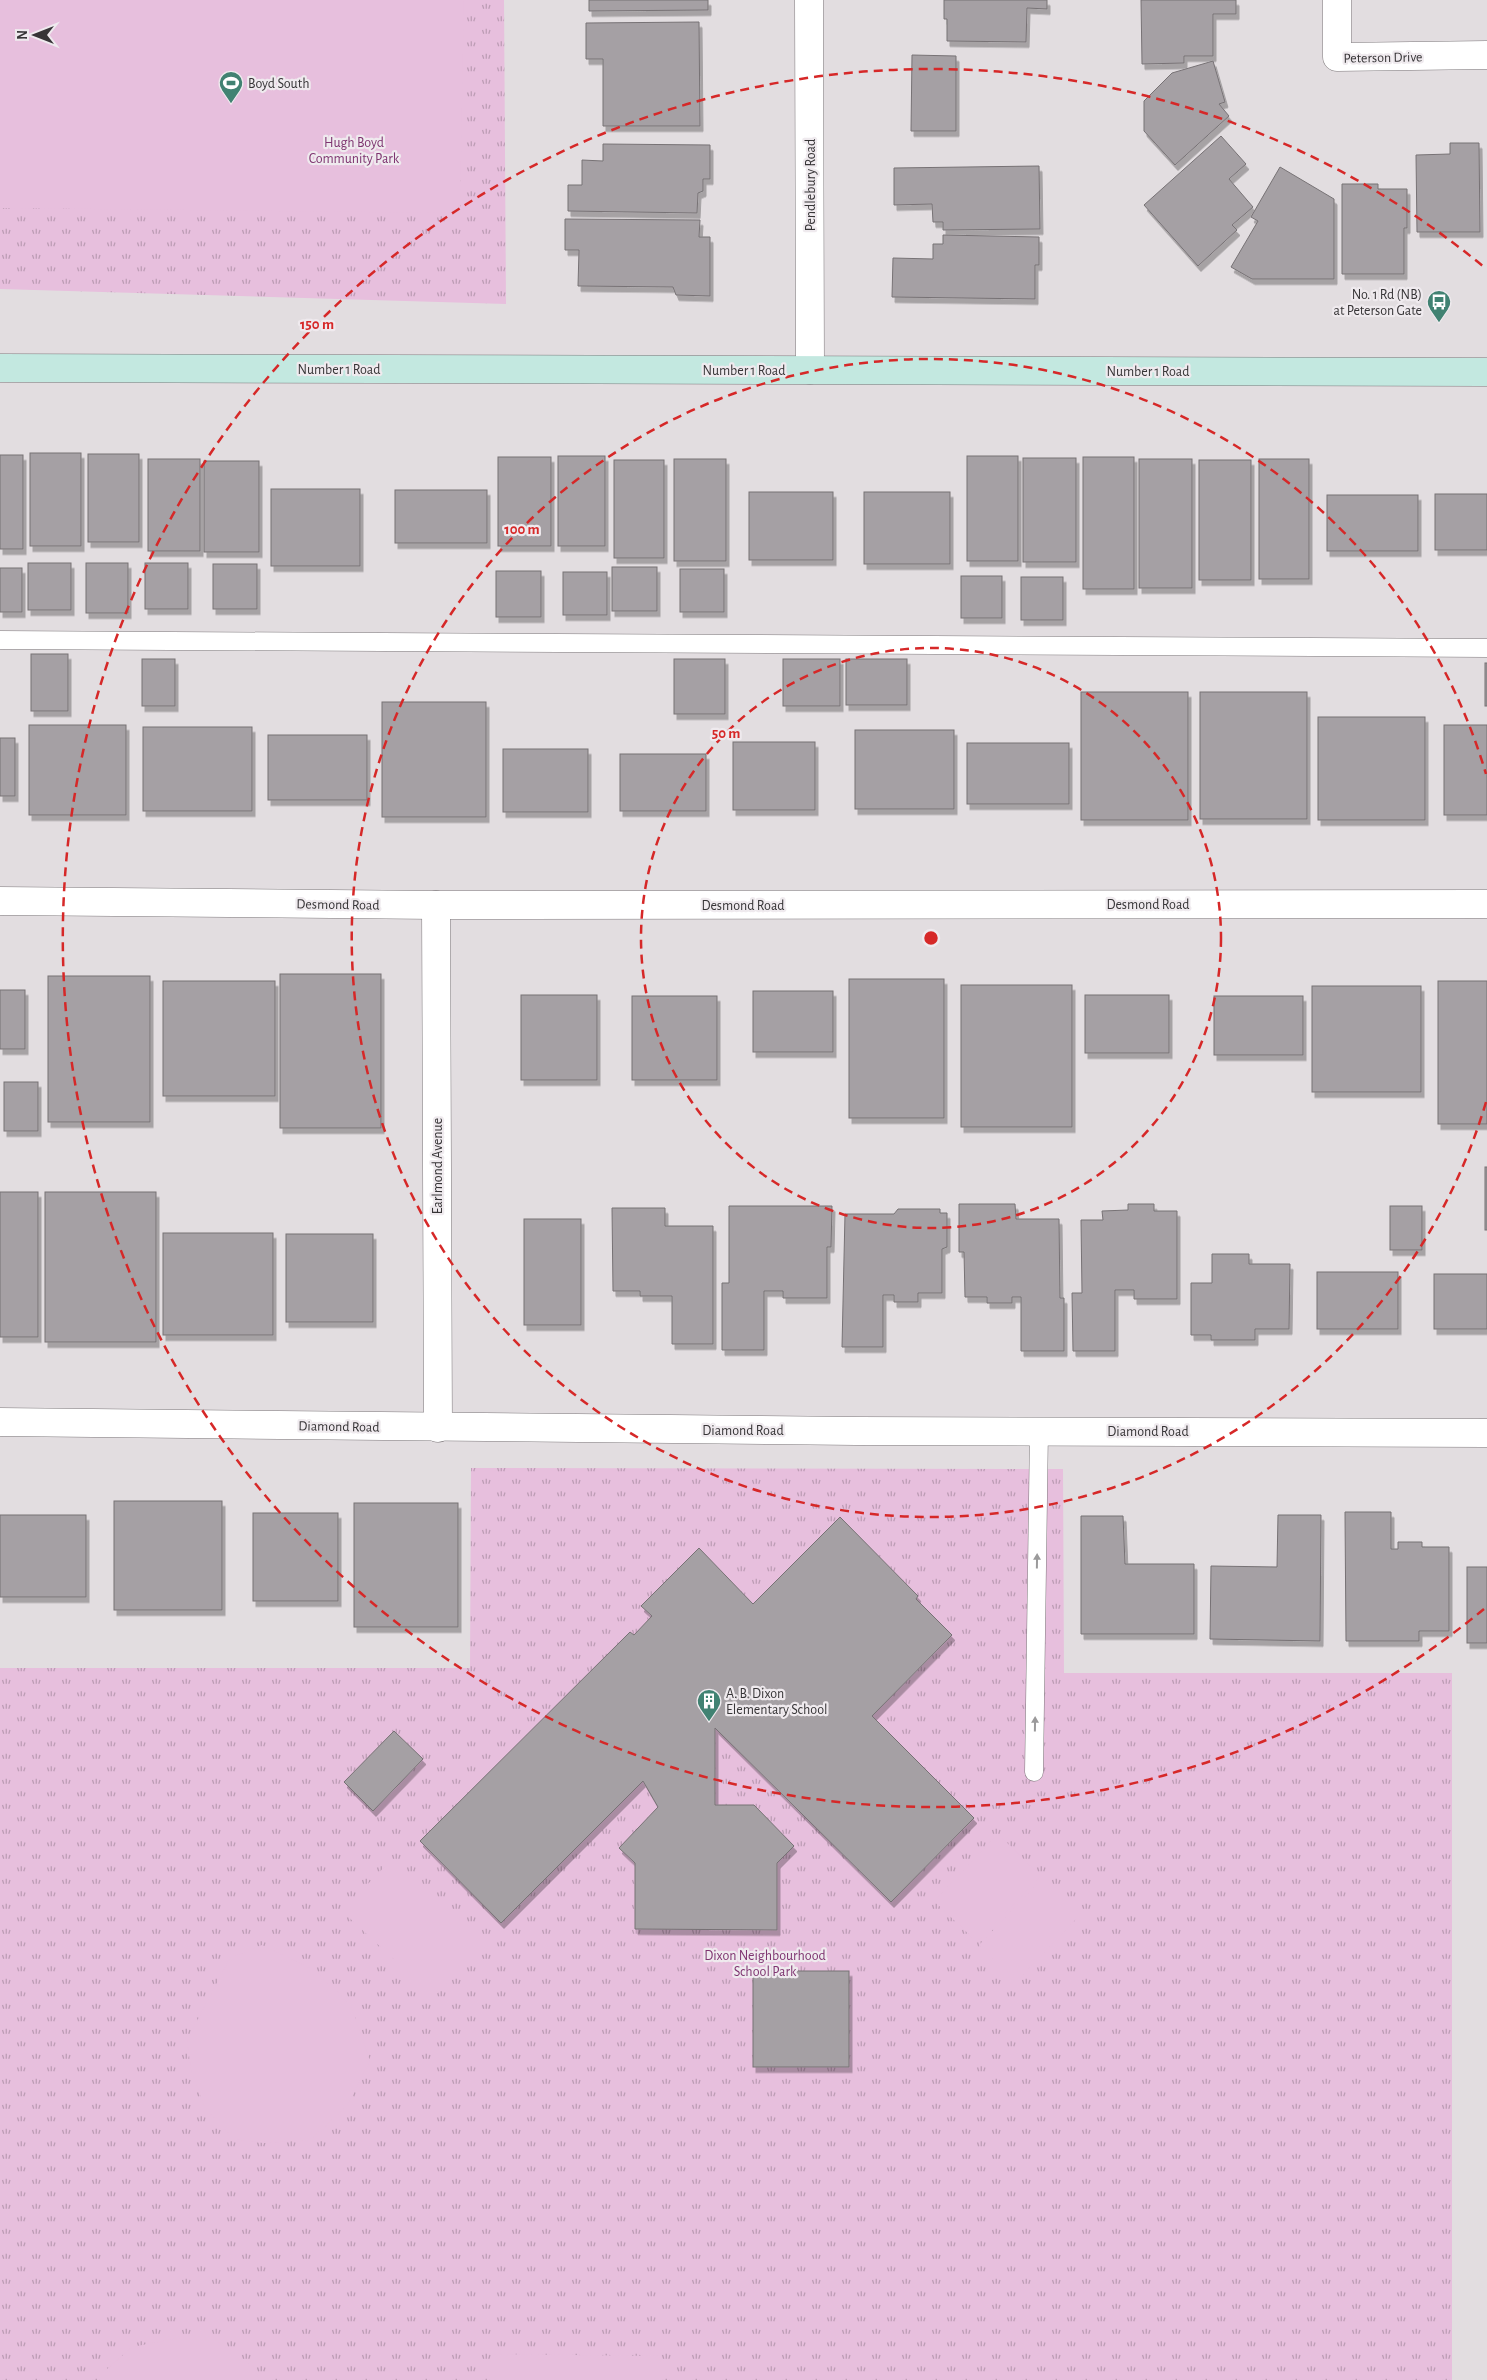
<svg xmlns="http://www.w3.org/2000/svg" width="1487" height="2380" font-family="'Alegreya Sans',sans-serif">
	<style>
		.grass { fill: url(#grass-tufts) }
		.pitch { fill: #e7bfdd }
		.building { fill: #a5a0a4; stroke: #777275; filter: url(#shadow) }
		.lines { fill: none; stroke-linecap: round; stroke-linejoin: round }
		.service-casing { stroke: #7d787b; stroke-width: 19 }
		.minor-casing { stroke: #7d787b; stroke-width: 29 }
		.secondary-casing { stroke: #7d787b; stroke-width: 29 }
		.service { stroke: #fff; stroke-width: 18 }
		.minor { stroke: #fff; stroke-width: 28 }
		.secondary { stroke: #c3e8e0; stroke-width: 28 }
		.oneway { fill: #9b9a9b }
		.ring { fill: none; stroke: #d62828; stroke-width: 2.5; stroke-dasharray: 9 6 }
		.labels { text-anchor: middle; stroke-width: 4.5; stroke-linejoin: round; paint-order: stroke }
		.street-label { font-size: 14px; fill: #373537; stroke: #efeaee }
		.poi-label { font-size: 14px; fill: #373537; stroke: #efeaee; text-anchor: start }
		.park-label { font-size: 14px; fill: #7e3470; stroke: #efeaee }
		.centre { fill: #d62828; stroke: #efeaee; stroke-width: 2.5 }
		.ring-label { font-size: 15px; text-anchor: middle; font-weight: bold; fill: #d62828; stroke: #efeaee; stroke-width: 4.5; stroke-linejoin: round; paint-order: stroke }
	</style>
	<defs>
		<pattern id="grass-tufts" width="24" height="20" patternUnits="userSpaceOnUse" patternTransform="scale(1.25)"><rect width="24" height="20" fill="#e7bfdd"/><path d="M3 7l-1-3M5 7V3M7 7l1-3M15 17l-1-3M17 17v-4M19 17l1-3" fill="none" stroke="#bc9cb4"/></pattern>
		<filter id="shadow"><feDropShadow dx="3" dy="5.5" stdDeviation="0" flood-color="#0004"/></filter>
	</defs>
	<rect width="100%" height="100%" fill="#e2dde0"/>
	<!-- grass -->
	<g class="grass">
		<polygon points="0,0 504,0 506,304 0,289"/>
		<polygon points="471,1468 1063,1469 1064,1673 1452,1673 1452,2380 0,2380 0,1668 470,1668"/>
	</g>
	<!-- pitch -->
	<g class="pitch">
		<polygon points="0,0 464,0 460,213 0,208"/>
		<polygon points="998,1834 1041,1876 977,1942 934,1901"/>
		<polygon points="391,1860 481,1946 434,1997 342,1911"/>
		<polygon points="1041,1880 1078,1917 1016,1982 979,1945"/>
		<polygon points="262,1945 314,1970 351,2005 370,2061 347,2106 310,2140 263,2143 234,2139 205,2108 191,2070 187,2040 230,1958"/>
		<polygon points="178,2338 217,2341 255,2368 259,2380 107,2380 107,2369 132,2347"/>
		<polygon points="491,2354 660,2356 660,2380 491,2380"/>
	</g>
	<!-- building -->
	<g class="building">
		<polygon points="589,0 708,0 708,10 589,11"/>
		<polygon points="944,0 1047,0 1047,9 1027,8 1026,42 947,41 947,19 944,19"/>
		<polygon points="1141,0 1236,0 1236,14 1213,14 1213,56 1184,56 1184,63 1142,64"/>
		<polygon points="699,22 700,126 603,126 603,59 586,59 586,23"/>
		<polygon points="912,55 956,56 956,131 911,131"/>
		<polygon points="1213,61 1225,102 1219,104 1229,116 1175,165 1144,131 1144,101 1172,73"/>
		<polygon points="1221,136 1246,164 1229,179 1253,207 1232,225 1237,230 1198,266 1144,205"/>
		<polygon points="1450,143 1479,143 1480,232 1417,232 1416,155 1450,154"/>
		<polygon points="603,144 710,145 710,179 703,179 703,191 698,193 697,213 568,211 568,185 582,185 582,160 603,161"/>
		<polygon points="1039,166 1040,229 943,230 943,222 933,222 932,204 894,205 894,168"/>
		<polygon points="1280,167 1334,199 1334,279 1252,279 1231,267 1258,221 1251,217"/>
		<polygon points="1342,184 1378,184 1378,189 1407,189 1407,228 1404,228 1404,274 1342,274"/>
		<polygon points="565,219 700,220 699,237 710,237 710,296 676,295 673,287 578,286 579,250 565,250"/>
		<polygon points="943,235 1039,237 1039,265 1035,265 1035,299 892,297 893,258 933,259 933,244 943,244"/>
		<rect x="30" y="453" width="51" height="93"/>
		<rect x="88" y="454" width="51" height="88"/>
		<rect x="0" y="455" width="23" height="94"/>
		<rect x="558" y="456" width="47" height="90"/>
		<rect x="967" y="456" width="51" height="105"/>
		<rect x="498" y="457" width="53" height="89"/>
		<rect x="1083" y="457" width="51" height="132"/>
		<rect x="1023" y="458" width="53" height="104"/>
		<rect x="148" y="459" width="52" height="92"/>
		<rect x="674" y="459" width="52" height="102"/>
		<rect x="1139" y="459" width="53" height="129"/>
		<rect x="1259" y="459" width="50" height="120"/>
		<rect x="614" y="460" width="50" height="98"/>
		<rect x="1199" y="460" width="52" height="120"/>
		<rect x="204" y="461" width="55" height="91"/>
		<rect x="271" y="489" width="89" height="77"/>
		<rect x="395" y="490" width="92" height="53"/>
		<rect x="749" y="492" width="84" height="68"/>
		<rect x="864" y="492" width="86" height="72"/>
		<rect x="1435" y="494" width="52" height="56"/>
		<rect x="1327" y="495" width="91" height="56"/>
		<rect x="28" y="563" width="43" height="47"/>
		<rect x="86" y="563" width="42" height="50"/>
		<rect x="145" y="563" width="43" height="46"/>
		<rect x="213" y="564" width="44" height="45"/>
		<rect x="612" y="567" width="45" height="44"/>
		<rect x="0" y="568" width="22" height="44"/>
		<rect x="680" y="569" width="44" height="43"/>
		<rect x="496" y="571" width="45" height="46"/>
		<rect x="563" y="572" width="44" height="43"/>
		<rect x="961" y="576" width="41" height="42"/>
		<rect x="1021" y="577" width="42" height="43"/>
		<rect x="31" y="654" width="37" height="57"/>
		<rect x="142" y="659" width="33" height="47"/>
		<rect x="674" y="659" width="51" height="55"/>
		<rect x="783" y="659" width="57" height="47"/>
		<rect x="846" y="659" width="61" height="46"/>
		<rect x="1485" y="663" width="2" height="43"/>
		<rect x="1081" y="692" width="107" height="128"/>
		<rect x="1200" y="692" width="107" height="127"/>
		<rect x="382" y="702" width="104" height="115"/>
		<rect x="1318" y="717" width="107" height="103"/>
		<rect x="29" y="725" width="97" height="90"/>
		<rect x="1444" y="725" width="43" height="90"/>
		<rect x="143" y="727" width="109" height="84"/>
		<rect x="855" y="730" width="99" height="79"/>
		<rect x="268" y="735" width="99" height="65"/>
		<rect x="0" y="738" width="15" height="58"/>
		<rect x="733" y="742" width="82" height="68"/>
		<rect x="967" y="743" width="102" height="61"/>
		<rect x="503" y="749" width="85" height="63"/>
		<rect x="620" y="754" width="86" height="57"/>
		<rect x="280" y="974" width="101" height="154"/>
		<rect x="48" y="976" width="102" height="146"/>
		<rect x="849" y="979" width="95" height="139"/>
		<rect x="163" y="981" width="112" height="115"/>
		<rect x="1438" y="981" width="49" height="143"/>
		<rect x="961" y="985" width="111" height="142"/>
		<rect x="1312" y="986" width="109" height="106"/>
		<rect x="0" y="990" width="25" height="59"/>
		<rect x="753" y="991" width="80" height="61"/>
		<rect x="521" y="995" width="76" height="85"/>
		<rect x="1085" y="995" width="84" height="58"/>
		<rect x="632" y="996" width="85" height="84"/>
		<rect x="1214" y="996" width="89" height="59"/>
		<rect x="4" y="1082" width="34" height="49"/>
		<rect x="1485" y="1167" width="2" height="63"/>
		<rect x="0" y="1192" width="38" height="145"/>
		<rect x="45" y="1192" width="111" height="150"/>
		<polygon points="959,1204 1015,1204 1016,1219 1059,1219 1060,1298 1064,1298 1064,1351 1021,1351 1021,1297 1012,1297 1012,1303 987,1303 987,1297 965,1297 964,1252 959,1252"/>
		<polygon points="1128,1204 1154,1204 1154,1211 1177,1211 1177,1299 1134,1299 1134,1290 1115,1290 1115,1351 1073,1351 1072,1293 1082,1293 1081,1220 1103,1220 1102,1211 1128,1210"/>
		<polygon points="729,1206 832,1206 831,1247 827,1247 827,1298 783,1298 783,1291 764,1291 764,1350 722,1350 722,1283 729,1283"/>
		<rect x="1390" y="1206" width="32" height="44"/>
		<polygon points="612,1208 665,1208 665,1226 713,1226 713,1344 672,1344 672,1296 640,1296 640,1291 613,1291"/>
		<polygon points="898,1209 940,1209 940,1213 947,1213 947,1247 942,1249 942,1293 918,1293 918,1302 894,1302 894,1295 883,1295 883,1347 842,1347 845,1214 894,1214"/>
		<rect x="524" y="1219" width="57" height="106"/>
		<rect x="163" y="1233" width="110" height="102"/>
		<rect x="286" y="1234" width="87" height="88"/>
		<polygon points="1212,1254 1249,1254 1249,1264 1290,1264 1289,1329 1255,1329 1255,1340 1211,1340 1211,1335 1191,1335 1191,1283 1212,1283"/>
		<rect x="1317" y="1272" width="81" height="57"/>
		<rect x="1434" y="1274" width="53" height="55"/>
		<rect x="114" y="1501" width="108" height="109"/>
		<rect x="354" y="1503" width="104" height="124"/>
		<polygon points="1345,1512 1391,1512 1391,1549 1398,1549 1398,1542 1422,1542 1422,1547 1449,1547 1449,1631 1419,1631 1419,1641 1346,1641"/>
		<rect x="253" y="1513" width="85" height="88"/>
		<rect x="0" y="1515" width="86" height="82"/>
		<polygon points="1278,1515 1321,1515 1320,1641 1210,1639 1211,1566 1277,1567"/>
		<polygon points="1081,1516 1123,1516 1125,1564 1194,1564 1194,1634 1081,1634"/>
		<polygon points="840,1517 918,1596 916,1599 952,1635 872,1716 974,1818 891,1902 715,1728 715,1805 754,1805 794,1846 777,1863 777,1930 635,1929 635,1863 619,1848 658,1807 643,1781 501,1923 420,1841 630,1632 634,1635 652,1616 641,1606 699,1548 753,1604"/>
		<rect x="1467" y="1567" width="20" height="76"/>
		<polygon points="394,1731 423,1759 373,1811 344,1782"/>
		<rect x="753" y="1971" width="96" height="96"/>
	</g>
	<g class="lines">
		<!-- service casing -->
		<g class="service-casing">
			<g id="service">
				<polyline points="0,640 1487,648"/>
				<polyline points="1034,1772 1039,1430"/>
			</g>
		</g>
		<!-- minor casing -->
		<g class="minor-casing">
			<g id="minor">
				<polyline points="809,0 810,370"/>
				<polyline points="1337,0 1337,57 1487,55"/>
				<polyline points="0,901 436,905 1487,904"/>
				<polyline points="436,905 438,1428"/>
				<polyline points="0,1422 856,1431 1487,1433"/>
			</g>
		</g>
		<!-- secondary casing -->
		<g class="secondary-casing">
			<polyline id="secondary" points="0,368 1487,372"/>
		</g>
		<!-- service -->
		<use href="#service" class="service"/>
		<!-- minor -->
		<use href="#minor" class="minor"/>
		<!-- secondary -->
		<use href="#secondary" class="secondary"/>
	</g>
	<!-- one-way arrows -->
	<defs><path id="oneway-solid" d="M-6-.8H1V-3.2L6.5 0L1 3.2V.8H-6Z" transform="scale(1.25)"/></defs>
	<g class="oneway">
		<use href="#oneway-solid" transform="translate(1037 1561) rotate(-89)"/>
		<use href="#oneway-solid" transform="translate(1035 1724) rotate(-89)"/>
	</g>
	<!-- distance rings -->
	<g class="ring">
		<circle cx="931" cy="938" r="290"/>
		<path d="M1486 1102A579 579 0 1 1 1486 774"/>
		<path d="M1484 1609A869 869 0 1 1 1484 267"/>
	</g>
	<!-- icons -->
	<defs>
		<g id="stadium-pin" transform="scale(1.25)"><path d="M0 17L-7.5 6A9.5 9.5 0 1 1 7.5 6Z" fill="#418272" stroke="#efeaee"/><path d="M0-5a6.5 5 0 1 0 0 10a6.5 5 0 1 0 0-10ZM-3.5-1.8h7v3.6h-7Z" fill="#fff"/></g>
		<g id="bus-pin" transform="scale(1.25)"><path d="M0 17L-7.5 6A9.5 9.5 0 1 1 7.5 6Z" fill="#418272" stroke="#efeaee"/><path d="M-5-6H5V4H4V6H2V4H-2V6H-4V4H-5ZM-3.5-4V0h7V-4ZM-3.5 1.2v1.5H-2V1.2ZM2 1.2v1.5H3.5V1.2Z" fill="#fff"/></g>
		<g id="building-pin" transform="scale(1.25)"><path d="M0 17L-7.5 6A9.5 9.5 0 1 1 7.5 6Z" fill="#418272" stroke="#efeaee"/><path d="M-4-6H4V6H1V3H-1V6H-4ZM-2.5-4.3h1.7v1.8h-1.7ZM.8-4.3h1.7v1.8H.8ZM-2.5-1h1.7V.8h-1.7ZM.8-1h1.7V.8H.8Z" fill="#fff"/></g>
	</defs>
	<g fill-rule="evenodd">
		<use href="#stadium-pin" x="231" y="83"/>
		<use href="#bus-pin" x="1439" y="302"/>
		<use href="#building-pin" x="709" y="1701"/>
	</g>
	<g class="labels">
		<!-- street labels -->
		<g class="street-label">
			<text transform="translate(1383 57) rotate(-1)" y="5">Peterson Drive</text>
			<text transform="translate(810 185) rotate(-90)" y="5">Pendlebury Road</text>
			<text x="339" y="374">Number 1 Road</text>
			<text x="744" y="375">Number 1 Road</text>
			<text x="1148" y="376">Number 1 Road</text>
			<text transform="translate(338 904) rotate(1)" y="5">Desmond Road</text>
			<text x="1148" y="909">Desmond Road</text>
			<text x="743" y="910">Desmond Road</text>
			<text transform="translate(437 1166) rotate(-90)" y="5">Earlmond Avenue</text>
			<text transform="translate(339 1426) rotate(1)" y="5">Diamond Road</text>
			<text x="743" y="1435">Diamond Road</text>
			<text x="1148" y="1436">Diamond Road</text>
		</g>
		<!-- poi labels -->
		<g class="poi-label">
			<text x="248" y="88">Boyd South</text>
			<text x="1422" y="299" text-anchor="end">No. 1 Rd (NB)<tspan x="1422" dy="16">at Peterson Gate</tspan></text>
			<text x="726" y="1698">A. B. Dixon<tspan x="726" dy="16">Elementary School</tspan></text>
		</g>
		<!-- park labels -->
		<g class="park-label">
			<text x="354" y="147">Hugh Boyd<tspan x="354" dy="16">Community Park</tspan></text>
			<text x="765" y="1960">Dixon Neighbourhood<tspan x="765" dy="16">School Park</tspan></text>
		</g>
	</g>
	<circle cx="931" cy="938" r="8" class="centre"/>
	<g class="ring-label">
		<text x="317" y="329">150 m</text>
		<text x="522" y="534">100 m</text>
		<text x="726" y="738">50 m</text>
	</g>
	<!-- north arrow -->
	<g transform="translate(35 35) rotate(270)" stroke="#efeaee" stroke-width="4" paint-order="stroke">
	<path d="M0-4L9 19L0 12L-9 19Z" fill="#373537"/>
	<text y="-8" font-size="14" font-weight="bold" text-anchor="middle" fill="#373537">N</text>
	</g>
</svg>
